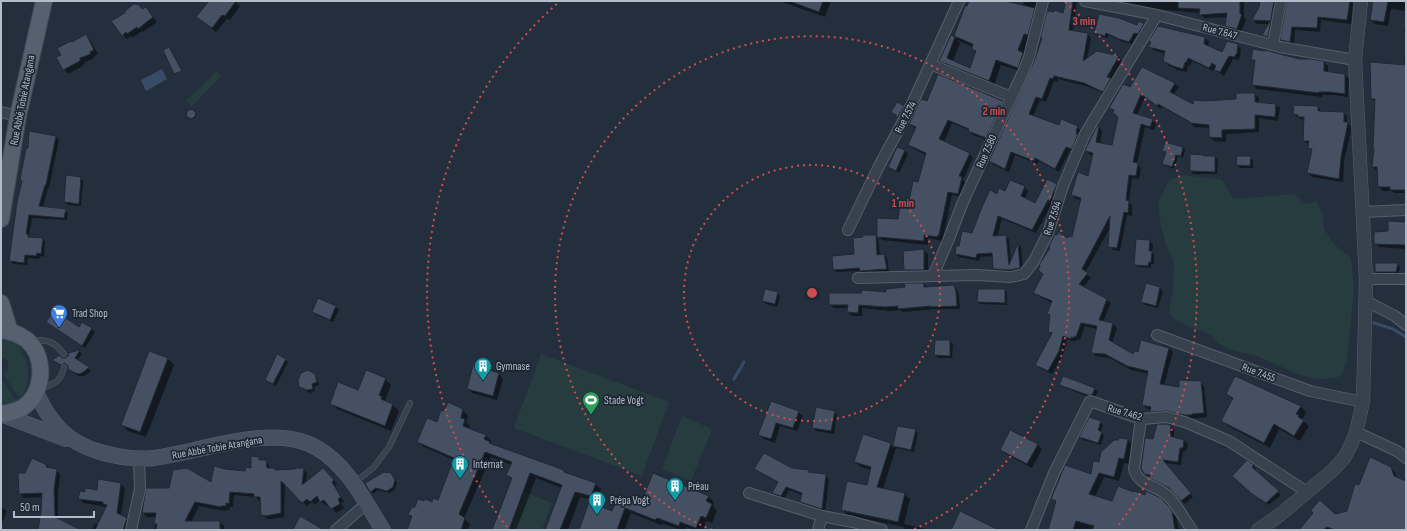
<svg xmlns="http://www.w3.org/2000/svg" width="1407" height="531" font-family="'Sofia Sans Condensed',sans-serif">
	<style>
		.green { fill: #263c3f }
		.water { fill: #394c67 }
		.shadow { fill: #0007; fill-rule: evenodd }
		.lines { fill: none; stroke-linecap: round; stroke-linejoin: round }
		.stream { stroke: #394c67; stroke-width: 3 }
		.building { fill: #455162; stroke: #1f2835 }
		.service-casing { stroke: #565f6c; stroke-width: 6 }
		.minor-casing { stroke: #565f6c; stroke-width: 12 }
		.tertiary-casing { stroke: #565f6c; stroke-width: 14 }
		.secondary-casing { stroke: #565f6c; stroke-width: 16 }
		.primary-casing { stroke: #414a57; stroke-width: 18 }
		.service { stroke: #38414e; stroke-width: 5 }
		.minor { stroke: #38414e; stroke-width: 10 }
		.tertiary { stroke: #38414e; stroke-width: 13 }
		.secondary { stroke: #465061; stroke-width: 15 }
		.primary { stroke: #56606e; stroke-width: 16 }
		.ring { fill: none; stroke: #ce4d50; stroke-width: 2; stroke-dasharray: 2 4 }
		.labels { text-anchor: middle; stroke-width: 3.5; stroke-linejoin: round; paint-order: stroke }
		.street-label { font-size: 11px; fill: #b4bcc9; stroke: #1d2633 }
		.poi-label { font-size: 11px; fill: #b4bcc9; stroke: #1d2633; text-anchor: start }
		.centre { fill: #ce4d50; stroke: #1d2633; stroke-width: 2 }
		.ring-label { font-size: 12px; text-anchor: middle; font-weight: bold; fill: #ce4d50; stroke: #1d2633; stroke-width: 3.5; stroke-linejoin: round; paint-order: stroke }
	</style>
	<rect width="100%" height="100%" fill="#242f3e"/>
	<!-- green -->
	<g class="green">
		<polygon points="217,71 221,76 192,106 186,101"/>
		<path d="M 1183,175 L 1222,180 L 1234,199 L 1294,194 L 1306,204 L 1317,201 L 1323,216 L 1324,229 L 1335,245 L 1351,258 L 1354,290 L 1347,360 L 1341,376 C 1307,387 1284,365 1254,355 C 1243,352 1230,351 1221,345 C 1216,342 1213,335 1207,333 C 1191,326 1183,327 1169,314 L 1173,287 L 1174,263 L 1166,245 L 1161,226 L 1158,203 L 1169,180 Z"/>
		<path d="M 1,337 C 7,339 13,341 18,346 C 30,360 32,385 20,399 L 3,374 C 8,370 10,366 7,360 L 1,357 Z"/>
		<polygon points="541,354 669,402 642,476 514,428"/>
		<polygon points="1,378 17,402 8,406 1,408"/>
		<polygon points="682,416 712,429 691,481 662,469"/>
		<polygon points="524,492 552,503 542,530 510,530"/>
	</g>
	<!-- water -->
	<polygon class="water" points="162,69 167,79 146,91 141,80"/>
	<!-- shadow -->
	<g class="shadow">
		<polygon points="210,1 235,1 240,6 230,20 227,19 216,32 198,17"/>
		<polygon points="779,1 831,1 825,17"/>
		<path d="M 970,1 L 1003,1 L 1022,6 L 1025,1 L 1036,1 L 1040,5 L 1024,54 L 1028,59 L 1023,72 L 1001,65 L 994,86 L 945,66 L 940,60 L 951,36 L 958,39 L 955,36 ZM 957,40 L 973,47 L 973,49 L 976,52 L 970,69 L 953,61 L 960,43 Z"/>
		<polygon points="1067,1 1077,1 1073,31 1087,34 1091,38 1087,59 1097,52 1119,57 1122,61 1111,80 1114,83 1107,95 1089,87 1058,79 1057,82 1054,81 1046,102 1040,100 1033,116 1059,126 1077,127 1081,131 1076,152 1070,150 1059,172 1039,161 1038,164 1015,155 1009,172 994,165 990,161 1036,60 1043,39 1042,38 1064,14"/>
		<polygon points="1118,1 1244,1 1244,18 1246,19 1241,33 1230,30 1226,26 1227,17 1205,18 1200,14 1201,13 1142,8 1121,4"/>
		<polygon points="1261,1 1280,1 1271,40 1264,35 1270,24 1257,24 1253,20 1260,7"/>
		<polygon points="1288,1 1353,1 1351,24 1321,20 1320,32 1295,30 1294,45 1285,44 1282,40"/>
		<polygon points="1374,1 1406,1 1406,11 1391,9 1388,26 1375,24 1371,20"/>
		<polygon points="138,5 143,10 146,8 157,22 143,32 142,31 132,38 131,36 127,39 123,35"/>
		<polygon points="1406,21 1406,33 1404,31"/>
		<polygon points="1143,25 1146,27 1141,36 1137,35 1132,44 1123,42 1108,35 1108,38 1098,36 1095,33"/>
		<polygon points="86,35 90,40 98,54 93,57 94,58 84,63 84,65 68,74 64,69 62,55 72,43"/>
		<polygon points="1205,38 1209,42 1208,47 1222,54 1237,45 1241,49 1240,57 1238,60 1233,59 1224,76 1214,69 1213,71 1192,61 1190,66 1188,65 1187,72 1177,70 1168,65 1164,61 1166,54 1153,50 1150,47"/>
		<polygon points="1406,39 1406,204 1405,203 1405,193 1395,193 1392,191 1383,191 1379,187 1379,171 1377,171 1373,167 1375,150 1376,102 1372,99 1404,66"/>
		<polygon points="1252,59 1299,60 1324,62 1328,66 1328,73 1345,75 1349,79 1348,97 1334,95 1322,95 1322,97 1257,89 1253,85 1256,63"/>
		<polygon points="1142,68 1175,84 1179,87 1173,95 1194,106 1237,100 1255,94 1259,98 1259,104 1276,105 1280,108 1278,121 1259,118 1259,132 1226,134 1226,142 1214,141 1210,137 1210,128 1194,127 1191,123 1162,107 1161,109 1145,97 1137,115 1152,120 1156,124 1154,130 1145,127 1137,164 1141,168 1139,179 1132,178 1129,202 1132,205 1132,216 1127,215 1120,251 1113,250 1109,246 1111,226 1085,273 1091,278 1083,287 1107,300 1111,303 1103,322 1113,324 1117,328 1112,343 1133,355 1139,353 1142,342 1169,348 1173,352 1164,385 1180,388 1200,382 1204,386 1207,417 1189,419 1155,415 1151,411 1152,410 1147,409 1143,405 1149,374 1131,370 1110,358 1095,356 1092,352 1097,329 1085,326 1080,340 1078,339 1077,341 1075,340 1075,342 1067,339 1063,355 1052,374 1040,368 1037,364 1052,335 1049,332 1051,317 1048,314 1052,303 1038,296 1034,292 1069,239 1073,239 1081,200 1076,199 1072,195 1089,177 1093,156 1090,155 1086,151 1099,127 1102,131 1100,144 1113,146 1119,117 1110,107 1130,88"/>
		<polygon points="1002,101 1006,106 990,141 973,135 969,130 952,123 944,142 969,153 973,158 963,180 965,182 962,197 952,195 943,239 942,239 942,241 928,238 928,245 882,240 878,237 880,255 884,255 887,258 889,272 863,274 860,271 837,272 834,270 855,255 876,236 877,238 878,219 899,220 909,207 919,183 926,155 914,149 909,145 916,129 910,124 927,102"/>
		<polygon points="903,107 904,108 899,118 897,117 897,115"/>
		<polygon points="1318,107 1322,112 1343,113 1347,116 1347,123 1352,127 1344,161 1343,182 1312,177 1308,173 1313,151 1309,148 1310,145 1304,141 1305,120 1298,118 1294,114"/>
		<circle cx="192" cy="115" r="4"/>
		<polygon points="30,132 56,137 59,140 49,188 48,188 43,207 65,210 68,213 67,220 32,218 29,236 30,238 42,239 45,242 44,257 40,256 39,259 28,258 27,265 13,264 10,260 29,149"/>
		<polygon points="898,148 905,151 908,154 899,173 890,167"/>
		<polygon points="1183,148 1185,150 1183,158 1178,156 1174,169 1166,166 1163,164 1166,153 1163,151"/>
		<polygon points="1205,157 1215,157 1218,160 1217,174 1193,174 1191,171"/>
		<polygon points="1250,157 1253,160 1253,168 1240,168 1237,165"/>
		<polygon points="80,178 83,181 81,206 68,205 65,202"/>
		<polygon points="1010,181 1025,187 1028,191 1025,199 1036,205 1056,185 1060,188 1054,204 1052,203 1036,233 1002,219 997,237 1006,236 1009,239 1011,262 1019,245 1021,247 1023,272 997,272 994,269 993,256 980,257 979,261 959,257 956,254 960,247 973,234 997,195 1006,193"/>
		<polygon points="1405,217 1406,217 1406,263 1405,249 1379,247 1375,243 1389,232 1405,223"/>
		<polygon points="1136,240 1150,241 1153,244 1152,252 1154,254 1154,264 1151,264 1151,268 1138,267 1135,264"/>
		<polygon points="924,250 928,254 928,274 909,274 905,270"/>
		<polygon points="1376,264 1397,264 1400,267 1398,275 1379,275 1376,272"/>
		<polygon points="905,284 924,284 928,287 953,286 957,290 959,296 960,309 935,309 903,312 900,310 889,311 862,308 862,316 852,316 848,312 848,308 834,308 830,305 887,294 906,288"/>
		<polygon points="1147,284 1160,288 1163,291 1158,308 1145,305 1143,302"/>
		<polygon points="979,290 1005,290 1007,293 1007,305 980,304 978,302"/>
		<polygon points="777,293 780,296 777,307 766,304 764,301"/>
		<polygon points="318,300 336,307 339,310 333,322 316,315 313,312"/>
		<polygon points="82,323 95,332 85,348 73,340"/>
		<polygon points="936,341 950,341 953,344 952,358 938,358 935,355"/>
		<polygon points="79,351 82,354 77,361 91,371 84,376 79,376 72,372 68,366 64,367 54,360 66,359 69,356 69,354"/>
		<polygon points="168,359 174,365 146,437 128,431 122,425"/>
		<polygon points="285,359 288,362 276,386 269,382 266,380"/>
		<polygon points="474,367 499,374 503,379 497,400 472,393 468,388"/>
		<polygon points="314,375 317,378 319,385 314,387 315,391 310,393 303,389 300,386"/>
		<polygon points="1063,377 1095,389 1098,392 1095,397 1091,398 1063,387 1060,384"/>
		<polygon points="385,379 391,385 385,401 393,405 399,411 391,431 337,409 331,403"/>
		<polygon points="1227,394 1300,406 1306,412 1302,420 1309,426 1300,441 1279,429 1270,448 1228,426 1222,421 1233,400"/>
		<polygon points="771,402 798,412 803,416 797,431 780,426 775,443 764,439 760,435"/>
		<polygon points="463,410 468,416 466,422 470,426 469,429 486,436 491,441 490,444 564,471 567,474 595,484 601,489 597,501 580,497 568,530 546,530 562,488 536,478 516,530 494,530 512,480 508,475 512,465 491,457 464,518 470,524 468,530 408,530 412,518 409,515 438,501 454,460 424,447 418,442 438,423"/>
		<polygon points="834,412 837,414 834,434 816,431 813,428"/>
		<polygon points="1100,422 1103,425 1101,432 1104,435 1101,445 1083,440 1080,437"/>
		<polygon points="1171,426 1174,430 1174,438 1184,440 1188,444 1186,451 1183,451 1181,465 1165,463 1193,497 1185,504 1173,491 1154,481 1145,473 1154,441"/>
		<polygon points="898,427 915,430 918,433 914,452 896,448 883,489 904,494 910,499 904,524 931,530 903,530 904,527 847,515 842,509 868,486 872,470 861,467 855,462 890,444 894,448"/>
		<polygon points="1119,439 1128,440 1133,445 1129,464 1124,463 1119,481 1104,477 1095,497 1112,502 1134,493 1160,499 1176,517 1179,530 1049,530 1057,503 1052,499 1092,476 1100,463 1119,442"/>
		<polygon points="1037,444 1042,449 1032,468 1006,454 1001,450"/>
		<polygon points="258,458 262,461 265,461 269,465 270,469 274,469 277,471 303,469 307,473 306,483 327,473 337,484 335,486 344,502 341,503 344,508 336,513 328,504 325,505 320,500 315,505 312,502 307,506 285,484 284,517 271,519 267,519 262,514 261,501 259,501 256,497 234,495 233,507 230,507 229,510 225,510 225,511 199,506 191,522 220,522 224,526 224,530 154,530 157,517 147,517 143,513 169,489 212,483 225,470 246,472 252,469"/>
		<polygon points="32,460 47,465 50,468 56,470 60,474 58,494 58,520 79,530 39,530 42,513 42,497 24,498 20,494 26,474"/>
		<polygon points="1247,462 1253,466 1256,469 1255,470 1281,495 1269,505 1256,497 1233,476"/>
		<polygon points="1391,468 1395,472 1397,478 1406,482 1406,530 1303,530 1335,515 1348,512 1359,487"/>
		<polygon points="755,469 792,469 808,471 810,474 825,475 829,479 825,512 805,506 801,502 802,495 789,490 784,499 777,497 773,493 779,483 759,472"/>
		<polygon points="391,474 397,483 395,489 390,493 378,490 373,494 371,491"/>
		<polygon points="121,484 125,488 121,516 126,518 131,523 128,530 92,530 95,523 98,525 107,507 83,503 79,499 85,493 97,491"/>
		<polygon points="620,495 641,504 708,496 714,502 713,506 717,511 712,523 706,521 703,530 694,530 686,527 685,530 682,530 663,524 661,525 631,513 625,529 627,530 580,530 613,513"/>
		<polygon points="1,507 7,511 1,526"/>
	</g>
	<g class="lines">
		<!-- stream -->
		<g class="stream">
			<polyline points="1374,323 1393,329 1406,337"/>
			<polyline points="734,379 744,362"/>
		</g>
	</g>
	<!-- building -->
	<g class="building">
		<polygon points="209,1 236,1 225,16 222,15 212,28 196,17"/>
		<polygon points="793,1 823,1 819,12 792,2"/>
		<polygon points="969,1 1005,1 1035,8 1028,35 1024,34 1018,50 1023,53 1018,68 996,60 989,81 939,61 951,35 955,37 947,58 970,68 976,51 972,49 973,44 954,36 965,6 967,6"/>
		<polygon points="1066,1 1073,1 1069,30 1088,33 1083,61 1097,51 1119,56 1107,77 1111,78 1103,92 1084,83 1054,76 1053,79 1050,78 1042,99 1036,97 1029,114 1059,125 1061,119 1078,126 1076,131 1077,132 1076,134 1078,134 1072,149 1066,147 1055,169 1035,158 1034,161 1011,152 1005,169 989,161 1035,59 1042,38 1040,38 1047,11 1054,12 1054,10 1063,13"/>
		<polygon points="1178,1 1240,1 1240,14 1242,14 1237,29 1225,26 1227,13 1199,15 1200,9 1178,8"/>
		<polygon points="1260,1 1274,1 1268,37 1262,35 1270,21 1252,20 1259,7"/>
		<polygon points="1287,1 1350,1 1347,20 1318,17 1317,28 1292,27 1290,42 1280,40"/>
		<polygon points="1373,1 1388,1 1384,22 1370,20"/>
		<polygon points="135,3 136,5 138,4 142,9 146,7 153,17 138,29 137,27 127,34 126,32 122,36 111,21 125,13 125,11"/>
		<polygon points="1099,14 1119,18 1137,25 1139,21 1144,24 1138,34 1134,33 1129,42 1119,39 1106,33 1105,36 1094,33"/>
		<polygon points="1158,26 1205,37 1204,44 1222,52 1227,41 1238,44 1237,53 1234,57 1229,56 1220,72 1214,70 1216,66 1212,63 1209,68 1188,58 1186,63 1185,62 1183,69 1173,66 1163,61 1165,51 1148,47 1151,43 1149,40"/>
		<polygon points="86,34 94,50 90,52 91,54 80,58 80,61 63,70 56,57 61,55 57,48 71,41 72,42"/>
		<polygon points="169,47 182,71 174,74 163,50"/>
		<polygon points="1253,49 1265,51 1265,50 1299,59 1310,59 1324,61 1324,71 1345,74 1345,94 1330,92 1319,92 1319,93 1252,85 1255,60 1251,60"/>
		<polygon points="1370,62 1406,65 1406,190 1390,190 1390,187 1378,187 1377,167 1372,167 1374,149 1373,149 1375,99 1371,99"/>
		<polygon points="1142,67 1175,83 1170,92 1193,104 1194,100 1203,101 1236,99 1236,93 1255,93 1255,102 1276,104 1275,117 1255,115 1255,129 1222,130 1222,138 1209,137 1209,125 1190,123 1190,122 1158,104 1157,106 1141,94 1133,113 1153,119 1150,127 1141,124 1133,162 1138,163 1136,176 1129,175 1126,200 1129,201 1128,213 1124,212 1117,248 1108,247 1110,216 1082,269 1088,273 1079,284 1107,299 1099,320 1113,323 1109,340 1133,354 1135,351 1138,352 1141,340 1169,348 1160,384 1179,387 1179,380 1201,381 1204,413 1192,414 1192,415 1185,415 1167,411 1150,412 1151,407 1142,405 1148,371 1127,366 1105,354 1091,353 1097,326 1081,323 1076,337 1074,336 1074,338 1071,337 1071,339 1063,336 1059,351 1048,371 1035,365 1052,333 1048,332 1050,315 1047,314 1052,301 1033,293 1043,274 1038,270 1040,266 1039,265 1050,248 1049,247 1049,246 1055,234 1057,235 1058,232 1068,238 1069,236 1072,237 1081,198 1071,195 1078,172 1088,176 1093,153 1085,151 1087,146 1097,126 1099,126 1096,142 1112,145 1118,117 1113,113 1114,110 1109,108 1123,84 1130,87"/>
		<polygon points="938,74 1003,101 986,138 968,131 969,129 948,120 939,139 970,153 959,176 962,177 958,194 948,192 939,235 938,235 937,237 924,235 924,241 877,237 877,218 898,219 900,205 908,206 913,181 918,182 926,153 908,145 916,127 909,124 921,99 927,101"/>
		<polygon points="897,102 904,106 897,118 896,117 896,115 891,112"/>
		<polygon points="1294,105 1318,106 1318,111 1344,112 1344,122 1348,122 1341,157 1339,179 1307,173 1312,149 1308,148 1309,141 1303,141 1304,117 1298,117 1298,115 1293,114"/>
		<circle cx="191" cy="114" r="4.5"/>
		<polygon points="29,131 56,136 46,185 45,185 39,206 66,209 64,218 29,215 26,234 28,234 28,237 43,238 41,254 37,253 36,256 25,255 24,263 9,261 17,202 22,181 20,180 26,148 28,148"/>
		<polygon points="1165,142 1183,147 1181,156 1176,155 1172,167 1162,164 1166,152 1162,151"/>
		<polygon points="897,147 905,150 896,171 888,167"/>
		<polygon points="1190,154 1204,155 1204,156 1215,156 1215,172 1190,171"/>
		<polygon points="1237,156 1251,156 1250,166 1236,165"/>
		<polygon points="66,175 81,177 79,204 64,202"/>
		<polygon points="1047,179 1057,184 1050,201 1048,200 1032,230 998,216 993,236 1006,235 1009,265 1018,243 1020,268 1010,270 993,269 992,253 977,254 976,258 955,254 956,246 959,246 962,231 972,233 982,207 990,190 997,194 999,188 1005,191 1010,180 1025,186 1021,196 1035,203"/>
		<polygon points="1388,221 1406,222 1406,245 1374,244 1374,232 1388,231"/>
		<polygon points="863,235 876,235 877,255 884,254 887,269 860,271 859,268 833,270 832,256 854,254 853,238 863,237"/>
		<polygon points="1136,239 1150,240 1149,251 1152,251 1151,262 1149,262 1148,266 1134,265"/>
		<polygon points="924,249 924,270 904,270 903,251"/>
		<polygon points="1375,263 1398,263 1396,272 1375,272"/>
		<polygon points="904,283 924,283 924,287 954,285 956,292 957,306 931,307 931,306 898,309 898,306 885,307 859,305 858,313 847,312 848,305 829,305 829,293 861,293 862,290 886,292 886,289 905,287"/>
		<polygon points="1146,283 1160,287 1156,306 1141,302"/>
		<polygon points="765,289 778,292 775,304 762,301"/>
		<polygon points="978,289 1005,289 1005,303 977,302"/>
		<polygon points="318,298 336,306 330,320 312,312"/>
		<polygon points="54,310 79,327 82,322 92,328 82,346 46,322"/>
		<polygon points="935,340 950,340 950,356 934,355"/>
		<polygon points="80,350 75,358 89,367 85,371 80,374 75,373 68,369 68,366 65,363 61,365 52,360 60,355 62,358 65,358 68,356 68,353"/>
		<polygon points="149,351 168,358 140,432 121,425"/>
		<polygon points="277,354 286,359 273,384 265,380"/>
		<polygon points="473,365 499,373 493,396 467,389"/>
		<polygon points="308,370 315,374 317,382 312,384 313,389 307,390 299,387 298,380 301,373"/>
		<polygon points="366,370 386,378 379,395 382,397 381,399 393,404 385,426 330,404 338,382 358,390"/>
		<polygon points="1063,376 1095,388 1092,395 1088,395 1059,385"/>
		<polygon points="1235,376 1301,406 1296,414 1299,415 1298,417 1304,420 1294,436 1274,424 1264,443 1221,421 1233,398 1226,394"/>
		<polygon points="771,401 799,411 793,428 776,423 771,439 758,435"/>
		<polygon points="448,402 463,409 461,418 465,419 463,426 486,435 484,439 490,442 489,443 564,470 564,472 596,483 591,496 575,492 560,530 545,530 562,485 530,473 509,530 492,530 512,478 506,475 512,462 485,452 459,514 465,518 461,530 407,530 412,516 408,515 411,508 415,507 418,499 424,501 425,499 432,502 433,498 438,500 454,458 417,442 427,418 437,422 441,410 444,411"/>
		<polygon points="816,407 835,411 831,431 812,428"/>
		<polygon points="1089,417 1101,421 1098,430 1102,432 1098,443 1079,437"/>
		<polygon points="1157,424 1166,424 1171,425 1170,436 1184,440 1183,448 1180,448 1178,462 1163,460 1191,493 1181,501 1169,488 1149,478 1150,475 1144,474 1141,468 1145,438 1153,439"/>
		<polygon points="897,426 916,429 911,450 893,446"/>
		<polygon points="1010,430 1038,444 1027,464 1000,450"/>
		<polygon points="863,434 891,443 877,487 905,493 898,522 841,510 847,481 867,485 871,467 854,462"/>
		<polygon points="1119,438 1128,439 1124,459 1119,458 1114,477 1099,473 1089,494 1112,501 1118,486 1133,492 1134,491 1145,495 1146,491 1161,498 1170,508 1172,511 1175,530 1092,530 1094,526 1076,521 1073,530 1048,530 1056,501 1051,499 1065,465 1091,474 1093,461 1099,462 1101,452 1114,440 1118,440"/>
		<polygon points="764,453 792,468 809,470 808,472 826,474 822,509 800,502 802,493 786,487 781,496 772,493 778,482 754,469"/>
		<polygon points="251,456 259,457 259,460 266,460 267,468 275,468 275,470 295,469 295,468 304,468 302,485 323,468 334,480 332,482 341,497 338,499 340,504 331,509 324,500 320,502 317,496 310,502 307,499 302,503 281,481 281,513 266,516 261,515 260,497 254,497 254,494 230,492 229,504 226,503 226,506 221,506 221,507 195,502 185,521 220,521 220,530 156,530 157,524 154,524 156,513 142,513 146,488 169,488 173,470 187,468 211,482 214,466 225,469 245,471 246,467 251,468"/>
		<polygon points="1370,457 1391,467 1394,476 1406,481 1406,530 1335,530 1327,527 1323,530 1299,530 1313,513 1311,510 1320,500 1335,514 1347,511 1355,484 1359,485"/>
		<polygon points="32,458 47,465 46,467 57,469 54,489 55,517 81,530 38,530 41,512 42,493 19,494 18,473 25,473"/>
		<polygon points="1247,460 1254,465 1252,467 1279,491 1266,503 1252,494 1232,476"/>
		<polygon points="384,472 391,473 395,480 393,487 387,491 376,488 370,492 365,483"/>
		<polygon points="653,473 709,496 706,501 712,504 706,518 701,516 696,528 680,522 679,526 657,518 655,520 625,508 617,530 579,530 589,502 612,511 619,494 641,503"/>
		<polygon points="98,479 121,483 117,513 127,518 123,530 95,530 107,505 103,504 103,502 78,499 80,491 85,492 85,488 97,490"/>
		<polygon points="960,511 999,530 951,530"/>
		<polygon points="300,516 324,530 293,530"/>
	</g>
	<g class="lines">
		<!-- service casing -->
		<g class="service-casing">
			<g id="service">
				<path d="M 32,340 C 49,340 53,341 64,354"/>
				<path d="M 40,389 C 54,384 61,382 64,367"/>
				<polyline points="355,482 373,468 389,447 410,403"/>
			</g>
		</g>
		<!-- minor casing -->
		<g class="minor-casing">
			<g id="minor">
				<polyline points="1085,1 1157,15 1280,47 1355,60"/>
				<polyline points="1273,45 1281,1"/>
				<polyline points="930,64 1011,97"/>
				<polyline points="1,112 18,116"/>
				<polyline points="1363,212 1406,210"/>
				<polyline points="848,230 878,168 911,106 959,1"/>
				<polyline points="933,276 948,241 963,202 1023,72 1029,57 1043,1"/>
				<polyline points="858,278 976,275 1011,277 1024,274 1034,261 1048,233 1063,186 1085,134 1157,15"/>
				<polyline points="1366,279 1406,279"/>
				<polyline points="1366,301 1395,316 1406,325"/>
				<polyline points="1157,335 1310,391 1363,402"/>
				<path d="M 1141,419 L 1134,469 C 1138,486 1158,485 1169,497 C 1178,506 1184,519 1192,530"/>
				<polyline points="1356,432 1397,451 1406,458"/>
				<polyline points="749,493 822,516"/>
				<polyline points="131,530 140,489 139,458"/>
				<polyline points="336,530 366,504"/>
				<polyline points="818,530 822,516 853,522 882,530"/>
				<polyline points="1031,530 1054,473 1090,401 1141,419 1167,417 1185,422 1229,441 1307,492"/>
			</g>
		</g>
		<!-- tertiary casing -->
		<g class="tertiary-casing">
			<polyline id="tertiary" points="1258,530 1281,514 1333,470 1344,458 1351,445 1356,432 1363,402 1366,279 1355,60 1361,1"/>
		</g>
		<!-- secondary casing -->
		<g class="secondary-casing">
			<g id="secondary">
				<path d="M 36,392 C 50,423 66,442 100,452 C 118,457 136,460 154,458 C 202,452 272,422 317,448 C 348,466 364,500 383,530"/>
				<polyline points="1,414 66,439"/>
			</g>
		</g>
		<!-- primary casing -->
		<g class="primary-casing">
			<g id="primary">
				<polyline points="1,219 18,116 44,1"/>
				<polyline points="1,303 10,332"/>
				<path d="M 1,330 C 10,331 20,335 27,340 C 47,358 44,394 22,408 C 15,412 8,413 1,414"/>
			</g>
		</g>
		<!-- service -->
		<use href="#service" class="service"/>
		<!-- minor -->
		<use href="#minor" class="minor"/>
		<!-- tertiary -->
		<use href="#tertiary" class="tertiary"/>
		<!-- secondary -->
		<use href="#secondary" class="secondary"/>
		<!-- primary -->
		<use href="#primary" class="primary"/>
	</g>
	<!-- distance rings -->
	<g class="ring">
		<circle cx="812" cy="293" r="128"/>
		<path d="M712 530A257 257 0 1 1 912 530"/>
		<path d="M507 527A385 385 0 0 1 559 2M1065 2A385 385 0 0 1 1117 527"/>
	</g>
	<!-- icons -->
	<defs>
		<g id="supermarket-pin" transform="scale(0.9)"><path d="M0 17L-7.5 6A9.5 9.5 0 1 1 7.5 6Z" fill="#3f7fe0" stroke="#1d2633"/><path d="M-6-5.5h2.5l.6 2H6L4.5 2H-2.5L-4.4-4H-6ZM-1.5 3.2a1.3 1.3 0 1 0 .1 0ZM3 3.2a1.3 1.3 0 1 0 .1 0Z" fill="#fff"/></g>
		<g id="building-pin" transform="scale(0.9)"><path d="M0 17L-7.5 6A9.5 9.5 0 1 1 7.5 6Z" fill="#0f9aa8" stroke="#1d2633"/><path d="M-4-6H4V6H1V3H-1V6H-4ZM-2.5-4.3h1.7v1.8h-1.7ZM.8-4.3h1.7v1.8H.8ZM-2.5-1h1.7V.8h-1.7ZM.8-1h1.7V.8H.8Z" fill="#fff"/></g>
		<g id="stadium-pin" transform="scale(0.9)"><path d="M0 17L-7.5 6A9.5 9.5 0 1 1 7.5 6Z" fill="#2e9e5b" stroke="#1d2633"/><path d="M0-5a6.5 5 0 1 0 0 10a6.5 5 0 1 0 0-10ZM-3.5-1.8h7v3.6h-7Z" fill="#fff"/></g>
	</defs>
	<g fill-rule="evenodd">
		<use href="#supermarket-pin" x="59" y="313"/>
		<use href="#building-pin" x="483" y="366"/>
		<use href="#stadium-pin" x="591" y="400"/>
		<use href="#building-pin" x="460" y="464"/>
		<use href="#building-pin" x="675" y="486"/>
		<use href="#building-pin" x="597" y="500"/>
	</g>
	<g class="labels">
		<!-- street labels -->
		<g class="street-label">
			<text transform="translate(1220 31) rotate(15)" y="4">Rue 7.647</text>
			<text transform="translate(22 100) rotate(-79)" y="4">Rue Abbé Tobie Atangana</text>
			<text transform="translate(905 117) rotate(-63)" y="4">Rue 7.574</text>
			<text transform="translate(986 151) rotate(-66)" y="4">Rue 7.580</text>
			<text transform="translate(1052 218) rotate(-72)" y="4">Rue 7.594</text>
			<text transform="translate(1259 372) rotate(20)" y="4">Rue 7.455</text>
			<text transform="translate(1125 412) rotate(16)" y="4">Rue 7.462</text>
			<text transform="translate(217 447) rotate(-10)" y="4">Rue Abbé Tobie Atangana</text>
		</g>
		<!-- poi labels -->
		<g class="poi-label">
			<text x="72" y="317">Trad Shop</text>
			<text x="496" y="370">Gymnase</text>
			<text x="604" y="404">Stade Vogt</text>
			<text x="473" y="468">Internat</text>
			<text x="688" y="490">Préau</text>
			<text x="610" y="504">Prépa Vogt</text>
		</g>
	</g>
	<circle cx="812" cy="293" r="6" class="centre"/>
	<g class="ring-label">
		<text x="1084" y="25">3 min</text>
		<text x="994" y="115">2 min</text>
		<text x="903" y="207">1 min</text>
	</g>
	<!-- border -->
	<rect width="1407" height="531" fill="none" stroke="#b4bcc9" stroke-width="4"/>
	<!-- scale -->
	<path d="M14 511v6h80v-6" fill="none" stroke="#b4bcc9" stroke-width="2"/>
	<text x="20" y="511" font-size="12" fill="#b4bcc9" stroke="#1d2633" stroke-width="3" paint-order="stroke">50 m</text>
</svg>
